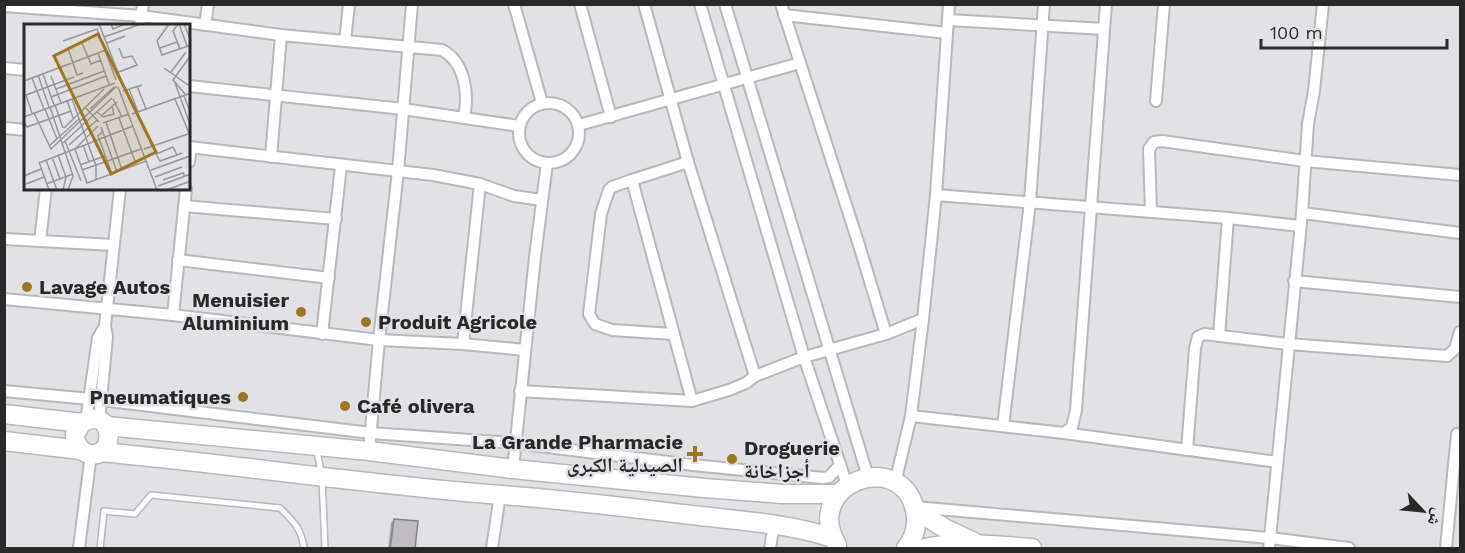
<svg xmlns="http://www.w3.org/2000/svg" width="1465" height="553" font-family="'Work Sans','Noto Naskh Arabic',sans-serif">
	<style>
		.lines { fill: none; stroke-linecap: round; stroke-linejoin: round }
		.service-casing { stroke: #b9b8bc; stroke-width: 8 }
		.minor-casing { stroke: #b9b8bc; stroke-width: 14 }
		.primary-casing { stroke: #b9b8bc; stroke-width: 21 }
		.service { stroke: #fff; stroke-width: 5 }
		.minor { stroke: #fff; stroke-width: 10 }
		.primary { stroke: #fff; stroke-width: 18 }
		.wall { fill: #a3a2a5 }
		.building { fill: #bebcc0; stroke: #858486; stroke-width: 1.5 }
		.poi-dot { fill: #9e7624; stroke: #e2e1e5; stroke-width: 2 }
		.labels { text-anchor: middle; stroke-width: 5; stroke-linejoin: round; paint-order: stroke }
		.poi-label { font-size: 20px; font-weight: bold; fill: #29292a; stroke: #e2e1e5; text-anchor: start }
		.inset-road { fill: none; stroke: #98979a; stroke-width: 1.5 }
		.view { fill: #9e7624; fill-opacity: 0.15; stroke: #9e7624; stroke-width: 3 }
		.inset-edge { fill: none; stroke: #29292a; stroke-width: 3 }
	</style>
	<rect width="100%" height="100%" fill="#e2e1e5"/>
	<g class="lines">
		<!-- service casing -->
		<g class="service-casing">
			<g id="service">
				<polyline points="317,451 322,478 325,548"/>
				<path d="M 100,548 L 104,511 L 135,514 L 151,495 L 280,508 C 294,522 301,528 304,548"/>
			</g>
		</g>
		<!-- minor casing -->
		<g class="minor-casing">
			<g id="minor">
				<polyline points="514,4 542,103"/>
				<polyline points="580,4 611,117"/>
				<polyline points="644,4 688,162 755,376"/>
				<polyline points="700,4 804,357 847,485"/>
				<polyline points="725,4 868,477"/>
				<polyline points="781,4 859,245 886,334"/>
				<path d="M 4,6 L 141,16 L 281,35 L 442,50 C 465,62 469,94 464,117"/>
				<polyline points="784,15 947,33"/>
				<polyline points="948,20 1104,29"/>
				<polyline points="205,25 208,4"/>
				<polyline points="140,26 143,4"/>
				<polyline points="345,41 349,4"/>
				<polyline points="4,68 26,70"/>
				<polyline points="189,86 403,109 519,126"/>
				<polyline points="1156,101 1164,4"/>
				<circle cx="549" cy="133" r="30"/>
				<polyline points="579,125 800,63"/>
				<polyline points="4,128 26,130"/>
				<polyline points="189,147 433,175 480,184 514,196 542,200"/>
				<polyline points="271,157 281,35"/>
				<polyline points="189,162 191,147"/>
				<polyline points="632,180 692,401"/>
				<polyline points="936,195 1228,218 1300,226"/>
				<polyline points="184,206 336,219"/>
				<polyline points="1151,211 1149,149 1154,142 1162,141 1305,161 1460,175"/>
				<polyline points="1302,213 1460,233"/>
				<polyline points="4,239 113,245"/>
				<polyline points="40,241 46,189"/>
				<polyline points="178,260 329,278"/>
				<polyline points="1294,281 1460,297"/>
				<polyline points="4,299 173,315 379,340 463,344 525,350"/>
				<polyline points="173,315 186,189"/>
				<polyline points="322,334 341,166"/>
				<polyline points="673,334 612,330 595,324 589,314 601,214 609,190 612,187 632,180 688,162"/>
				<polyline points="1219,336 1228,218"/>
				<polyline points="463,344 480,184"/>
				<polyline points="4,391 101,400 371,433 515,443 693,465 823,478 829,477 840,465"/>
				<polyline points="520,391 692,401 729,390 746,383 755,376 804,357 886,334 923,319"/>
				<polyline points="911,416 1064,433 1277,462"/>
				<polyline points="86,421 98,338 105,326"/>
				<polyline points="99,421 107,337 105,326 120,189"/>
				<polyline points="1003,426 1030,202 1044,4"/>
				<polyline points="1064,433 1072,427 1076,410 1106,4"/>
				<polyline points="370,440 379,340 398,171 412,4"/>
				<polyline points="1187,450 1195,348 1198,337 1204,334 1288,344 1447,356 1455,349 1460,332"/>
				<polyline points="513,469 535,257 547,163"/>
				<polyline points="895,483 911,416 923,319 936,195 949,4"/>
				<polyline points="915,507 1270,538 1349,548"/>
				<polyline points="79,548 91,454"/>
				<polyline points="492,548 500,495"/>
				<polyline points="770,548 774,524"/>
				<polyline points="1269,548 1302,213 1308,124 1314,91 1323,4"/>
				<polyline points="1446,548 1457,434"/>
			</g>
		</g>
		<!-- primary casing -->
		<g class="primary-casing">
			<g id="primary">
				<path d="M 4,414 L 82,423 C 115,403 118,464 86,453 C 78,449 75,442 75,434 L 82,423"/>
				<polyline points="106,426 369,451 513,469 704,488 783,494 839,494"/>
				<polyline points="4,441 81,450"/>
				<path d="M 100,452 C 234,464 367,485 501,495 C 568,500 634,508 700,516 C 746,521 789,524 833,538"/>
				<polyline points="915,510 946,529 974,542"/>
				<path d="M 837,545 C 801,484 901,447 915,510 C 918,524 915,537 906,548"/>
				<path d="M 925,548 C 960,540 997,546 1032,548"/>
			</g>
		</g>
		<!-- service -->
		<use href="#service" class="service"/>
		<!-- minor -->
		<use href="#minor" class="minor"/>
		<!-- primary -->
		<use href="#primary" class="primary"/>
	</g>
	<!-- wall -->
	<polygon class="wall" points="394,519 415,549 388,549 391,523"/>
	<!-- building -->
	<polygon class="building" points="394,519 418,521 415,549 390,549"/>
	<!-- markers -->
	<g class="poi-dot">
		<circle cx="27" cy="287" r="6"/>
		<circle cx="301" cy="312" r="6"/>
		<circle cx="366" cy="322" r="6"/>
		<circle cx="243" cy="397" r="6"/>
		<circle cx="345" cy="406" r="6"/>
		<path d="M692 445h6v6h6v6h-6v6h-6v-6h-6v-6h6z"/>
		<circle cx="732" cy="459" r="6"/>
	</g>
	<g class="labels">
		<!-- poi labels -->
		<g class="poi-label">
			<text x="39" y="294">Lavage Autos</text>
			<text x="289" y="307" text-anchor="end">Menuisier<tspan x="289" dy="23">Aluminium</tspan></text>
			<text x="378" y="329">Produit Agricole</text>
			<text x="231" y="404" text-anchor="end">Pneumatiques</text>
			<text x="357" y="413">Café olivera</text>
			<text x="683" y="449" text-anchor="end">La Grande Pharmacie<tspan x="683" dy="23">الصيدلية الكبرى</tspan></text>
			<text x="744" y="455">Droguerie<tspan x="744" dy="23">أجزاخانة</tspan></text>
		</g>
	</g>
	<!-- overview -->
	<g transform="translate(24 24)">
		<rect width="166" height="166" fill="#e2e1e5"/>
		<path class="inset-road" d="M 75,0 L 97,56M 87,0 L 89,5 L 101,0M 154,0 L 149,7 L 156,25M 155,0 L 163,22M 160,0 L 167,17M 80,13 L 117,0M 39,17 L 73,5 L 92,56M 133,17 L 138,31 L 167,21M 133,17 L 145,0M 83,19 L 101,12M 136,24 L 153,18M 74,29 L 85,60M 140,44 L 167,63M 147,48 L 162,28M 59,49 L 53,51 L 44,24 L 58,19 L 67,40 L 77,36M 92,49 L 113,41 L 108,32 L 99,34 L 95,24M 19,50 L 30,81M 14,51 L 25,83M 27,52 L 37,79M 8,54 L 20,85M 0,57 L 82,26M 151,59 L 167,103M 113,62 L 122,85M 94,63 L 133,166M 32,65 L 80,47M 105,65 L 114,88M 99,67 L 118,61M 162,71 L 149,56 L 167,31M 160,72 L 167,90M 27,73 L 82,52M 48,75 L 72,142 L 72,156M 89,75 L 98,93M 151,75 L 167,114M 43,76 L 49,94M 31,81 L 39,104M 26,83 L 49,152 L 44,166M 61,83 L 75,98M 21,85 L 33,115M 66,85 L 90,63M 73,88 L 79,93 L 90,90 L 88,82M 8,89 L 2,71 L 50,53M 10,89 L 27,125 L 93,62M 108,90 L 167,69M 77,92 L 93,78M 0,93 L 91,59M 95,94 L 112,140M 0,98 L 3,103 L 47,87M 82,98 L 98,146M 79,99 L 105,90M 77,103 L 93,148M 40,104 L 80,65M 78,108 L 74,112 L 88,150M 41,117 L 57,157M 39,119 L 88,74M 45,121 L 73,96M 59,121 L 65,138M 25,122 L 55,95M 52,124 L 74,102M 51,125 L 63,159 L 122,137M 120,125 L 167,109M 34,131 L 42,153 L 39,166M 153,131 L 149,123 L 132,130 L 136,137 L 153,131 L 158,129M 28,133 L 36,155M 22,136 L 33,166M 15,138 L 25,166M 15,139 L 109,102M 56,141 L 81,132M 58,146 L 117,125M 127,146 L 166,132M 0,152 L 17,145M 131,153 L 158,143M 139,156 L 159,149 L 161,152M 2,160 L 20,153M 22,160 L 49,150M 134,162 L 167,150M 142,166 L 167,157"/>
		<path class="view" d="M 74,10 L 132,128 L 87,150 L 30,32 Z"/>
		<rect width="166" height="166" class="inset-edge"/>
	</g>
	<!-- border -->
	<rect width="1465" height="553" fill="none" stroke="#29292a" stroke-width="12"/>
	<!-- north arrow -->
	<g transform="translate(1423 511) rotate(116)" stroke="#e2e1e5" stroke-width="4.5" paint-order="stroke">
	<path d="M0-4.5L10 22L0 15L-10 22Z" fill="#29292a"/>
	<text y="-9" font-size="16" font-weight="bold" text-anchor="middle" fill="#29292a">ش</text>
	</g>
	<!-- scale -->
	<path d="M1261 39v9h186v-9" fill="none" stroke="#29292a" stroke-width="3"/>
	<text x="1270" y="39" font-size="18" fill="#29292a" stroke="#e2e1e5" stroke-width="4.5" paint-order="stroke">100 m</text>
</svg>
